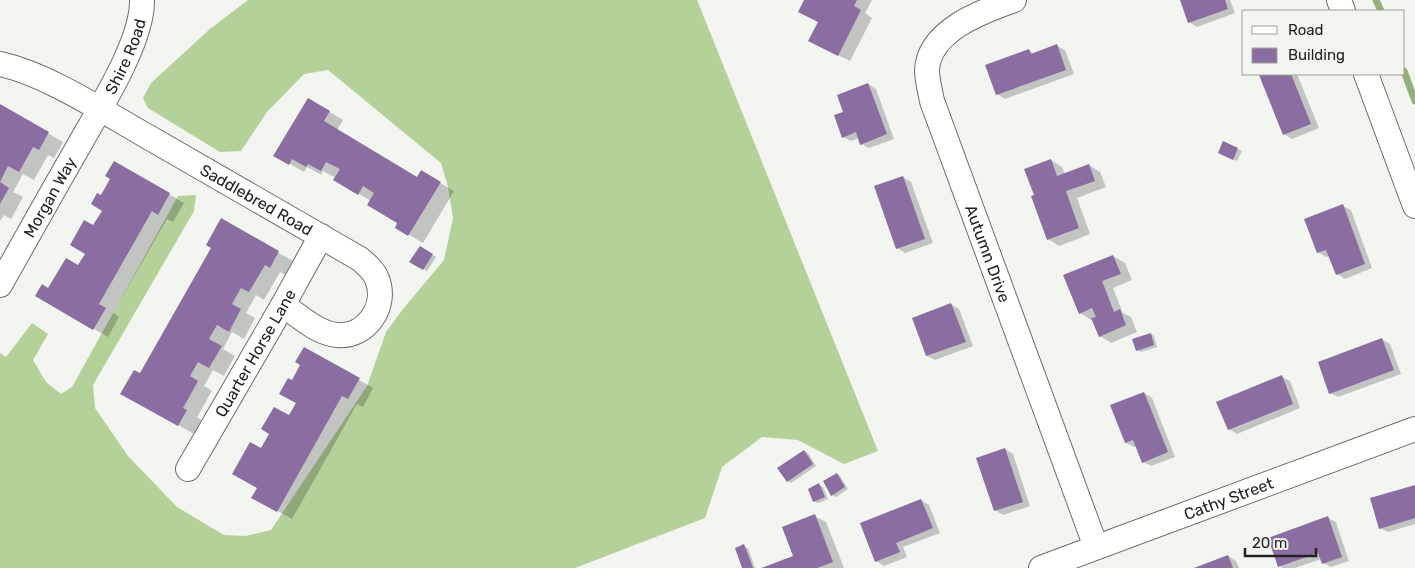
<svg xmlns="http://www.w3.org/2000/svg" width="1415" height="568" font-family="Rubik,sans-serif">
	<style>
		.forest { fill: #b4d199 }
		.shadow { fill: #0003 }
		.lines { fill: none; stroke-linecap: round; stroke-linejoin: round }
		.stream { stroke: #94b17a; stroke-width: 7 }
		.building { fill: #8a6ea1 }
		.minor-casing { stroke: #6b6e69; stroke-width: 26 }
		.minor { stroke: #fff; stroke-width: 24 }
		.labels { text-anchor: middle; stroke-width: 5; stroke-linejoin: round; paint-order: stroke }
		.street-label { font-size: 16px; fill: #222321; stroke: #f2f5f0 }
	</style>
	<rect width="100%" height="100%" fill="#f2f5f0"/>
	<!-- forest -->
	<polygon class="forest" points="248,0 697,0 878,451 844,464 798,440 762,437 722,467 705,518 575,568 0,568 0,353 6,357 32,323 48,334 33,360 46,382 61,394 72,387 178,196 196,195 194,211 93,385 95,408 128,456 177,507 224,535 246,536 271,530 367,386 386,332 403,309 444,260 453,218 448,187 441,163 328,70 304,74 267,112 241,151 220,152 148,108 143,98 151,83 210,29"/>
	<!-- shadow -->
	<g class="shadow">
		<polygon points="805,0 872,0 865,13 872,18 850,61 821,47 819,22"/>
		<polygon points="1181,0 1230,0 1235,13 1197,27 1189,22"/>
		<polygon points="1057,46 1065,50 1074,74 1005,99 997,94 1029,50 1034,54"/>
		<polygon points="1266,74 1297,74 1319,128 1292,139 1284,134 1261,76"/>
		<polygon points="868,84 876,89 894,139 869,148 861,144 859,138 851,141 843,137 845,112"/>
		<polygon points="308,99 343,120 337,130 418,178 421,172 454,191 423,243 396,227 399,223 371,201 335,180 336,178 323,171 321,175 307,167 304,172 275,155"/>
		<polygon points="0,106 63,142 54,158 48,155 34,180 23,174 13,192 23,197 11,219 4,215 0,221"/>
		<polygon points="1223,143 1242,151 1237,161 1223,155"/>
		<polygon points="1051,160 1062,167 1065,174 1089,165 1100,172 1106,187 1077,198 1090,234 1059,246 1048,239 1035,196"/>
		<polygon points="115,162 184,203 173,222 167,219 113,313 119,317 108,337 37,296 49,290 79,266 86,253 94,227 103,210 102,196 112,178"/>
		<polygon points="903,177 911,182 933,243 905,253 897,248"/>
		<polygon points="1343,206 1351,210 1372,268 1345,279 1337,274 1330,256 1326,257 1318,252"/>
		<polygon points="221,220 293,261 285,275 280,272 264,300 256,295 246,313 255,318 244,339 232,332 223,349 235,356 224,376 213,370 204,386 212,391 197,417 201,420 194,434 122,393 140,375 213,248"/>
		<polygon points="420,247 436,257 427,271 411,261"/>
		<polygon points="1113,256 1125,263 1132,280 1113,288 1123,313 1131,317 1137,332 1111,343 1100,336 1093,319 1091,320 1080,313"/>
		<polygon points="951,304 959,309 973,346 935,360 927,356"/>
		<polygon points="1150,334 1154,336 1157,347 1141,352 1137,350"/>
		<polygon points="1382,339 1390,344 1401,374 1338,397 1330,393"/>
		<polygon points="304,349 373,388 363,407 357,404 292,519 253,497 259,488 261,450 290,417 298,402 292,382 302,365"/>
		<polygon points="1282,377 1290,381 1300,408 1237,434 1229,429"/>
		<polygon points="1144,393 1152,398 1175,457 1151,466 1143,462 1137,446 1134,447 1126,443"/>
		<polygon points="1005,449 1013,454 1030,506 1003,515 995,510"/>
		<polygon points="804,451 808,453 816,466 791,483 788,481"/>
		<polygon points="837,474 840,476 848,489 836,497 832,495"/>
		<polygon points="819,485 823,487 828,499 818,503 814,501"/>
		<polygon points="1415,486 1415,524 1388,532 1380,528"/>
		<polygon points="921,500 929,505 940,533 903,547 907,557 884,566 876,561 861,524"/>
		<polygon points="814,516 826,522 844,568 765,568 795,556"/>
		<polygon points="1328,518 1336,522 1349,561 1331,567 1323,563 1321,559 1295,568 1283,568 1280,566"/>
		<polygon points="744,546 748,548 755,568 743,568"/>
		<polygon points="1228,556 1236,561 1239,568 1197,568"/>
	</g>
	<g class="lines">
		<!-- stream -->
		<g class="stream">
			<polyline points="1376,0 1381,11"/>
			<polyline points="1404,71 1415,101"/>
		</g>
	</g>
	<!-- building -->
	<g class="building">
		<polygon points="804,0 857,0 854,6 861,10 838,56 808,41 818,22 798,12"/>
		<polygon points="1180,0 1225,0 1228,9 1188,23"/>
		<polygon points="1057,44 1066,70 996,95 985,65 1029,49 1031,54"/>
		<polygon points="1263,74 1291,74 1311,124 1283,135 1259,75"/>
		<polygon points="868,83 887,134 860,145 856,132 842,138 834,115 843,112 837,95"/>
		<polygon points="308,98 330,111 324,121 417,177 421,170 441,182 408,236 395,228 397,223 367,205 374,193 363,186 358,195 333,180 340,169 326,162 321,171 308,164 306,167 292,159 289,165 273,156"/>
		<polygon points="0,104 49,132 39,150 33,147 19,172 8,166 0,182"/>
		<polygon points="1223,141 1238,148 1233,160 1218,153"/>
		<polygon points="1051,159 1057,176 1089,164 1095,181 1066,191 1079,228 1047,240 1031,196 1034,195 1024,169"/>
		<polygon points="114,161 170,193 158,215 152,211 99,304 106,308 93,330 35,296 42,284 48,288 66,258 78,265 85,254 70,245 84,220 93,225 102,211 91,204 97,193 101,195 110,179 105,176"/>
		<polygon points="903,176 925,239 896,249 874,186"/>
		<polygon points="0,182 9,188 0,204"/>
		<polygon points="1343,204 1365,264 1336,275 1326,250 1317,253 1304,219"/>
		<polygon points="221,218 279,251 270,268 265,265 249,292 241,288 232,304 241,309 229,332 217,325 209,339 222,346 209,368 198,362 190,376 198,381 183,408 187,410 178,426 120,394 134,370 140,373 211,248 206,245"/>
		<polygon points="420,246 433,254 423,270 409,262"/>
		<polygon points="1113,255 1121,274 1102,281 1114,312 1120,309 1126,325 1099,337 1091,318 1096,317 1092,308 1079,314 1063,275"/>
		<polygon points="951,303 966,342 926,356 912,318"/>
		<polygon points="1151,333 1154,345 1136,351 1132,339"/>
		<polygon points="1382,338 1394,370 1329,394 1318,362"/>
		<polygon points="304,347 360,378 348,399 342,396 277,512 251,498 257,488 232,474 250,442 261,448 269,434 261,429 274,407 289,415 296,403 279,394 288,378 292,380 300,365 295,362"/>
		<polygon points="1282,375 1293,404 1228,430 1216,402"/>
		<polygon points="1144,392 1168,452 1142,463 1133,440 1125,443 1110,405"/>
		<polygon points="1005,448 1023,502 994,511 976,458"/>
		<polygon points="804,450 813,464 787,482 777,468"/>
		<polygon points="837,473 845,487 831,496 823,481"/>
		<polygon points="819,483 825,497 813,502 808,489"/>
		<polygon points="1415,485 1415,518 1379,529 1370,498"/>
		<polygon points="921,499 933,528 896,543 900,552 875,562 860,523"/>
		<polygon points="815,514 833,562 817,568 761,568 793,556 782,527"/>
		<polygon points="1328,516 1342,557 1322,564 1318,553 1278,567 1268,538"/>
		<polygon points="744,544 753,568 742,568 735,548"/>
		<polygon points="1228,555 1233,568 1194,568"/>
	</g>
	<g class="lines">
		<!-- minor casing -->
		<g class="minor-casing">
			<g id="minor">
				<path id="s1" d="M 1014,0 C 983,11 929,30 927,70 C 927,80 930,90 932,101 L 1096,547"/>
				<polyline points="1339,0 1343,11"/>
				<path id="s2" d="M 0,64 C 46,74 101,110 143,134 C 215,176 288,217 360,259 C 367,265 374,271 377,279 C 388,306 366,338 337,335 C 317,333 299,316 283,305"/>
				<polyline points="1366,74 1415,206"/>
				<path id="s3" d="M 0,285 C 26,239 51,194 77,149 C 98,111 143,42 142,0"/>
				<path id="s4" d="M 188,469 L 283,305 L 321,236"/>
				<path id="s5" d="M 1041,568 L 1415,429"/>
			</g>
		</g>
		<!-- minor -->
		<use href="#minor" class="minor"/>
	</g>
	<g class="labels">
		<!-- street labels -->
		<g class="street-label">
			<text dy="6" stroke="none"><textPath href="#s3" startOffset="261">Shire Road</textPath></text>
			<text dy="6" stroke="none"><textPath href="#s3" startOffset="101">Morgan Way</textPath></text>
			<text dy="6" stroke="none"><textPath href="#s2" startOffset="291">Saddlebred Road</textPath></text>
			<text dy="6" stroke="none"><textPath href="#s1" startOffset="312">Autumn Drive</textPath></text>
			<text dy="6" stroke="none"><textPath href="#s4" startOffset="134">Quarter Horse Lane</textPath></text>
			<text dy="6" stroke="none"><textPath href="#s5" startOffset="200">Cathy Street</textPath></text>
		</g>
	</g>
	<!-- legend -->
	<rect x="1242" y="10" width="162" height="65" fill="#f2f5f0" stroke="#9fa19d"/>
	<rect x="1252" y="26" width="25" height="8" fill="#ffffff" stroke="#9fa19d"/>
	<text x="1288" y="35" font-size="15" fill="#222321">Road</text>
	<rect x="1252" y="48" width="25" height="15" fill="#8a6ea1" stroke="#9fa19d"/>
	<text x="1288" y="60" font-size="15" fill="#222321">Building</text>
	<!-- scale -->
	<path d="M1245 548v8h71v-8" fill="none" stroke="#222321" stroke-width="2.5"/>
	<text x="1252" y="548" font-size="15" fill="#222321" stroke="#f2f5f0" stroke-width="4" paint-order="stroke">20 m</text>
</svg>
